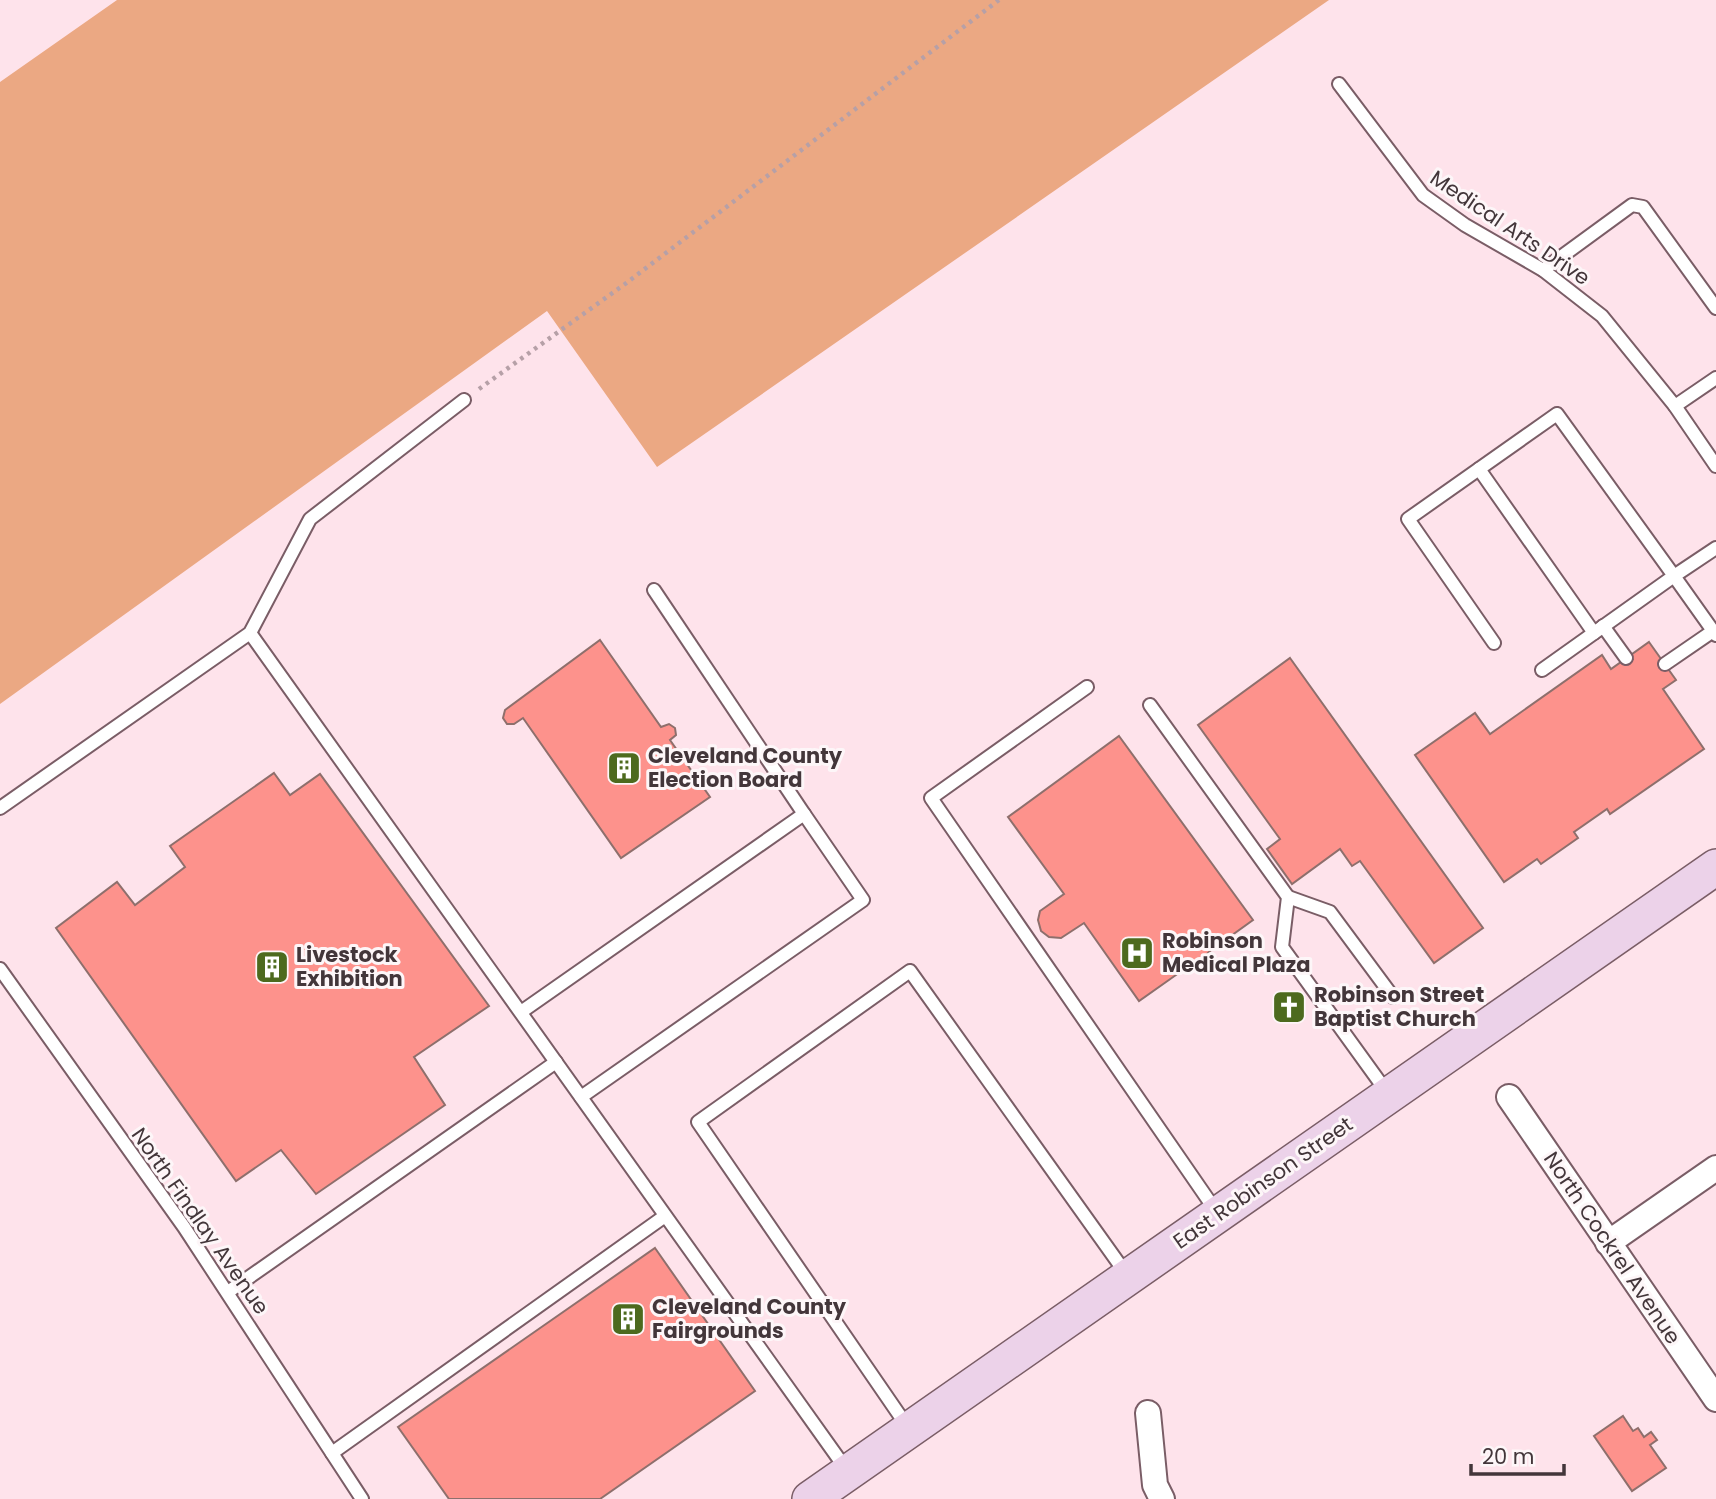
<svg xmlns="http://www.w3.org/2000/svg" width="1716" height="1499" font-family="Poppins,sans-serif">
	<style>
		.green { fill: #eba883 }
		.building { fill: #fd928c; stroke: #8e6f6c; stroke-width: 2 }
		.lines { fill: none; stroke-linecap: round; stroke-linejoin: round }
		.lane-casing { stroke: #7a5d66; stroke-width: 16 }
		.street-casing { stroke: #7a5d66; stroke-width: 28 }
		.secondary-casing { stroke: #7a5d66; stroke-width: 38 }
		.path { stroke: #b6a0a7; stroke-width: 4.5; stroke-dasharray: 3.5 5; stroke-linecap: butt }
		.lane { stroke: #fff; stroke-width: 12 }
		.street { stroke: #fff; stroke-width: 24 }
		.secondary { stroke: #ecd2e9; stroke-width: 35 }
		.labels { text-anchor: middle; stroke-width: 6; stroke-linejoin: round; paint-order: stroke }
		.street-label { font-size: 21px; fill: #43363a; stroke: #fdf6f8 }
		.poi-label { font-size: 21px; font-weight: bold; fill: #43363a; stroke: #fdf6f8; text-anchor: start }
	</style>
	<rect width="100%" height="100%" fill="#fee3eb"/>
	<!-- green -->
	<polygon class="green" points="117,0 1329,0 657,467 547,311 0,704 0,82"/>
	<!-- building -->
	<g class="building">
		<polygon points="600,640 661,727 669,724 675,728 676,735 670,740 710,797 621,858 523,718 514,724 507,724 503,718 505,710"/>
		<polygon points="1649,642 1676,680 1663,689 1704,749 1610,814 1607,809 1574,832 1578,838 1541,864 1537,859 1504,882 1415,755 1475,713 1490,734 1602,655 1611,669"/>
		<polygon points="1290,658 1483,928 1434,963 1360,861 1352,866 1340,849 1292,884 1267,849 1280,839 1198,725"/>
		<polygon points="1119,736 1253,920 1210,951 1198,963 1183,970 1139,1001 1084,923 1061,938 1049,937 1041,931 1038,920 1040,911 1064,894 1008,817"/>
		<polygon points="274,773 290,795 320,774 489,1006 414,1057 445,1105 316,1194 281,1150 236,1181 56,928 117,882 135,905 185,867 170,846"/>
		<polygon points="655,1248 755,1391 600,1499 449,1499 398,1427"/>
		<polygon points="1623,1416 1633,1431 1638,1428 1644,1437 1651,1432 1657,1440 1650,1445 1666,1468 1632,1491 1594,1436"/>
	</g>
	<g class="lines">
		<!-- lane casing -->
		<g class="lane-casing">
			<g id="lane">
				<polyline points="1339,84 1423,195 1465,225 1543,270 1602,316 1675,406 1716,466"/>
				<polyline points="1543,270 1632,205 1643,207 1716,308"/>
				<polyline points="1675,406 1716,378"/>
				<polyline points="1479,469 1594,633"/>
				<polyline points="1716,548 1674,576 1716,635"/>
				<polyline points="654,590 804,814"/>
				<polyline points="1603,626 1626,658"/>
				<polyline points="250,633 846,1469"/>
				<polyline points="1494,643 1408,519 1557,414 1674,576 1542,670"/>
				<polyline points="1665,664 1713,631"/>
				<polyline points="1087,687 931,798 1218,1214"/>
				<polyline points="1150,705 1288,897 1282,947 1389,1095"/>
				<polyline points="0,808 250,633 310,519 464,400"/>
				<polyline points="1288,897 1330,912 1393,997"/>
				<polyline points="0,969 184,1227 362,1499"/>
				<polyline points="521,1012 804,814 863,900 581,1097"/>
				<polyline points="228,1292 556,1062"/>
				<polyline points="909,1429 698,1122 910,971 1127,1275"/>
				<polyline points="332,1453 665,1216"/>
			</g>
		</g>
		<!-- street casing -->
		<g class="street-casing">
			<g id="street">
				<polyline points="1509,1097 1716,1399"/>
				<polyline points="1608,1243 1716,1168"/>
				<polyline points="1148,1413 1155,1485 1162,1499"/>
			</g>
		</g>
		<!-- secondary casing -->
		<g class="secondary-casing">
			<polyline id="secondary" points="810,1499 1716,867"/>
		</g>
		<!-- path -->
		<polyline class="path" points="479,389 625,284 999,0"/>
		<!-- lane -->
		<use href="#lane" class="lane"/>
		<!-- street -->
		<use href="#street" class="street"/>
		<!-- secondary -->
		<use href="#secondary" class="secondary"/>
	</g>
	<!-- icons -->
	<defs>
		<g id="building-square" transform="scale(1.75)"><rect x="-9" y="-9" width="18" height="18" rx="4" fill="#4d6a1e" stroke="#fdf6f8"/><path d="M-4-6H4V6H1V3H-1V6H-4ZM-2.5-4.3h1.7v1.8h-1.7ZM.8-4.3h1.7v1.8H.8ZM-2.5-1h1.7V.8h-1.7ZM.8-1h1.7V.8H.8Z" fill="#fff"/></g>
		<g id="hospital-square" transform="scale(1.75)"><rect x="-9" y="-9" width="18" height="18" rx="4" fill="#4d6a1e" stroke="#fdf6f8"/><path d="M-5-5h3v3.5h4V-5h3V5h-3V1.5h-4V5h-3Z" fill="#fff"/></g>
		<g id="church-square" transform="scale(1.75)"><rect x="-9" y="-9" width="18" height="18" rx="4" fill="#4d6a1e" stroke="#fdf6f8"/><path d="M-1.2-6h2.4v3.5h3.3v2.4h-3.3V6h-2.4V-.1h-3.3v-2.4h3.3Z" fill="#fff"/></g>
	</defs>
	<g fill-rule="evenodd">
		<use href="#building-square" x="624" y="768"/>
		<use href="#hospital-square" x="1137" y="953"/>
		<use href="#building-square" x="272" y="967"/>
		<use href="#church-square" x="1289" y="1007"/>
		<use href="#building-square" x="628" y="1319"/>
	</g>
	<g class="labels">
		<!-- street labels -->
		<g class="street-label">
			<text transform="translate(1510 228) rotate(34)" y="7">Medical Arts Drive</text>
			<text transform="translate(1263 1183) rotate(-35)" y="7">East Robinson Street</text>
			<text transform="translate(200 1221) rotate(55)" y="7">North Findlay Avenue</text>
			<text transform="translate(1612 1248) rotate(56)" y="7">North Cockrel Avenue</text>
		</g>
		<!-- poi labels -->
		<g class="poi-label">
			<text x="648" y="763">Cleveland County<tspan x="648" dy="24">Election Board</tspan></text>
			<text x="1162" y="948">Robinson<tspan x="1162" dy="24">Medical Plaza</tspan></text>
			<text x="296" y="962">Livestock<tspan x="296" dy="24">Exhibition</tspan></text>
			<text x="1314" y="1002">Robinson Street<tspan x="1314" dy="24">Baptist Church</tspan></text>
			<text x="652" y="1314">Cleveland County<tspan x="652" dy="24">Fairgrounds</tspan></text>
		</g>
	</g>
	<!-- scale -->
	<path d="M1471 1464v10h93v-10" fill="none" stroke="#43363a" stroke-width="3.5"/>
	<text x="1482" y="1464" font-size="21" fill="#43363a" stroke="#fdf6f8" stroke-width="5" paint-order="stroke">20 m</text>
</svg>
